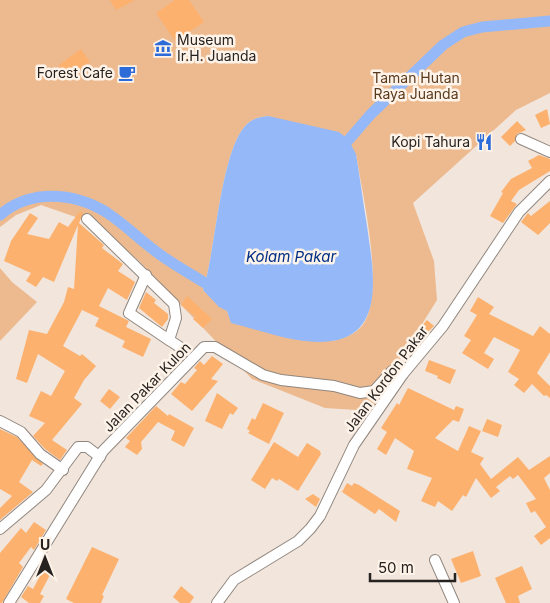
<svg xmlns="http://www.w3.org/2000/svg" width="550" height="603" font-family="Inter,sans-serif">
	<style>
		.green { fill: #edba8f; fill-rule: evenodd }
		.water { fill: #95b9f8 }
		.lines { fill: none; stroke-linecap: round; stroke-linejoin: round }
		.canal { stroke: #95b9f8; stroke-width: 11 }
		.building { fill: #fdb16e }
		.minor-casing { stroke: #91877f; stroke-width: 12 }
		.minor { stroke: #fff; stroke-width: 10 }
		.labels { text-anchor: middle; stroke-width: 5; stroke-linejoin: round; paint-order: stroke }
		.poi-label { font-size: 14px; fill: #26221f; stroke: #fef3e9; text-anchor: end }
		.park-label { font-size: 14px; fill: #593a1d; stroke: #fef3e9 }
		.street-label { font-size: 14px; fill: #26221f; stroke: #fef3e9 }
		.water-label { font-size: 15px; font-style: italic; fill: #002f85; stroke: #fef3e9 }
	</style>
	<rect width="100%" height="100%" fill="#f1e5dc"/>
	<!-- green -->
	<g class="green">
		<path d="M 0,0 L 550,0 L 550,93 L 516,110 L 413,203 L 434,261 L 437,300 L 399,361 L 372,411 L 325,408 L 252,379 L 138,260 L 93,223 L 41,205 L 16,215 L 0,227 ZM 268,116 L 356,154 C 362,193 388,300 360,328 C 352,336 343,338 333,341 L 232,323 L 227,311 L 203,290 C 216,251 220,150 247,124 C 254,118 260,117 268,116 Z"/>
		<polygon points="0,268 12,282 37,302 0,341"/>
	</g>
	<!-- water -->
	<path class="water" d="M 268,116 L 339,132 L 348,139 L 356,154 C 360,178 363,202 367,226 C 372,264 388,333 332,341 C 300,346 263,331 231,323 L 227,311 L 219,307 L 203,290 C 216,251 220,150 247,124 C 254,118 260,117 268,116 Z"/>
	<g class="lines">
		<!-- canal -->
		<g class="canal">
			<polyline points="339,151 371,114 443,45 463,32 482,27 550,21"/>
			<path d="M 0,215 C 30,189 73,192 106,212 C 123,223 138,238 154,250 C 170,263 188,272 205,283"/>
		</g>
	</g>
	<!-- building -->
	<g class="building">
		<polygon points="110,0 135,0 116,10"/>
		<polygon points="175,0 189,0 204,22 175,41 156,13"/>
		<polygon points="81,49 90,62 68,78 59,65"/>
		<polygon points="547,109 550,124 541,128 535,115"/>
		<polygon points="517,121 526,130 517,134 515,141 510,146 501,137"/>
		<polygon points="539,155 550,159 550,171 519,190 511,201 517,204 503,223 490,216 503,193 501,192 511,179 532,168 528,161"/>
		<polygon points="550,201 550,223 538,235 521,222 528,213 531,216"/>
		<polygon points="80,211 83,213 79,223 104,245 102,248 123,264 118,271 135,282 127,300 108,288 99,306 129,321 126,327 151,339 143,357 122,347 125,341 95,326 99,318 82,310 63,346 80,356 82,354 96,366 84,380 74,398 82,404 52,440 67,450 60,460 45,449 33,436 45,423 29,416 41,391 51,396 65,371 38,354 27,383 16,379 29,330 47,334 64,302 68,287 74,289 78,225 54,282 43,277 36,287 26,281 31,273 4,261 11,241 30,213 38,218 27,234 49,239 59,222 68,227"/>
		<polygon points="146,292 156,300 154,303 168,314 168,319 162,327 139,308"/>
		<polygon points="187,296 212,319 203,328 193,319 196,317 181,305"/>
		<polygon points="478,297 494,307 489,314 533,336 540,326 550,334 550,352 537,373 550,386 550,398 546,395 544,396 532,384 524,393 514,385 519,379 508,372 520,350 494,337 484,353 494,359 488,369 462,353 471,340 464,336 477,315 470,311"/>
		<polygon points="427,320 434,326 425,335 419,329"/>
		<polygon points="212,356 223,364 211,379 218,381 192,411 171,394 181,382 185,384 197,370 194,368 200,361 204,365"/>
		<polygon points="429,360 456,370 450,384 437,378 438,376 425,371"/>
		<polygon points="408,388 454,410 456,406 464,409 459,422 453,420 435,438 458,451 469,426 481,431 471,452 484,458 480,464 491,479 518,457 529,470 550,456 550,473 544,478 550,490 550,538 541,545 534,536 546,527 535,511 531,513 526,503 536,499 518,475 513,479 510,476 496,487 500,491 491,498 476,478 466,497 463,495 452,511 438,501 435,507 421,501 432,478 407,469 414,451 395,438 386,455 377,449 387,432 381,428 397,403 399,405"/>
		<polygon points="109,389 120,397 110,409 100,401"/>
		<polygon points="217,393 238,408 233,415 230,413 222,429 205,421"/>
		<polygon points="263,403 284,413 269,444 248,433 250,431 247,429 252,418 255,420"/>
		<polygon points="156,406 168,416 169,414 194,428 184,447 171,440 175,431 158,422 141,442 142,449 137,455 125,447 130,441 126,438"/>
		<polygon points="487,419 502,425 498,437 482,431"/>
		<polygon points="0,429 17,437 43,464 41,466 32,460 19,482 33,492 0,520 0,508 12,496 0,489"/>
		<polygon points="274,442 298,457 307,443 320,451 321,454 298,491 279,479 277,481 272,478 265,489 251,480"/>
		<polygon points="347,483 352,486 354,483 359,485 400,511 396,522 379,509 375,514 342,492"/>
		<polygon points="313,494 320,499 316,507 305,499"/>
		<polygon points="34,522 46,530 34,550 31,547 19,563 23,567 2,603 0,603 0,553 21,528 26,533"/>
		<polygon points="92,547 119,559 102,595 104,596 101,603 74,603 66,599"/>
		<polygon points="473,551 481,576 461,583 451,559"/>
		<polygon points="46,565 53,569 40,594 44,596 40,603 29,603 21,597 28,586 33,589"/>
		<polygon points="522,566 532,589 518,596 520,603 506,603 495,578"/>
		<polygon points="181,586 194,597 190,603 180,603 173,597"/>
	</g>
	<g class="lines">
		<!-- minor casing -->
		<g class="minor-casing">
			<g id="minor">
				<polyline points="521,139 550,152"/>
				<polyline points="87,219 174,304 176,318 169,340 186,351"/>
				<polyline points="146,275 129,313 169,340"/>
				<polyline points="0,421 21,432 40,454 63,470"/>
				<polyline points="0,529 46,490 78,447 87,447 100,457"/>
				<polyline points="435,560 454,603"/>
				<polyline points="9,603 103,451 204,347 215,347 263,375 281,380 334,386 360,393 374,391 392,371 403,374"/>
				<polyline points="217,603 234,580 298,541 310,529 320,516 354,445 403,374 443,326 519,212 550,181"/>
			</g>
		</g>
		<!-- minor -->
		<use href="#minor" class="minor"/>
	</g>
	<!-- icons -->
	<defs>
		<g id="museum-bare" transform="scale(1.35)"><path d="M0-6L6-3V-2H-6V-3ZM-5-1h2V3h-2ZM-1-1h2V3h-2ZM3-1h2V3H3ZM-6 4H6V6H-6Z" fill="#2d6bd9" stroke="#fef3e9" stroke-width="2.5" paint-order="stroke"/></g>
		<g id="cafe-bare" transform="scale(1.35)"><path d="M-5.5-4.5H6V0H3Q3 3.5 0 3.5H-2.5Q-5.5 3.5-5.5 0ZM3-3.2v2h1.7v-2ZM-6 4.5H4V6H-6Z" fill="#2d6bd9" stroke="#fef3e9" stroke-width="2.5" paint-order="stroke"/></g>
		<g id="restaurant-bare" transform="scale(1.35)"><path d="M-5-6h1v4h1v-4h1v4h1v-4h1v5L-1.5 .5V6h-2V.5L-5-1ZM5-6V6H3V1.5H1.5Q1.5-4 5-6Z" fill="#2d6bd9" stroke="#fef3e9" stroke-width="2.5" paint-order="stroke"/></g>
	</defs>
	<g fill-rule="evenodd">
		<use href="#museum-bare" x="163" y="48"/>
		<use href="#cafe-bare" x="127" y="73"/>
		<use href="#restaurant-bare" x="484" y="142"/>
	</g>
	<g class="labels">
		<!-- poi labels -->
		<g class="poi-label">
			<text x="177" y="45" text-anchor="start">Museum<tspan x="177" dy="16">Ir.H. Juanda</tspan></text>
			<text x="113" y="78">Forest Cafe</text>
			<text x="470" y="147">Kopi Tahura</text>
		</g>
		<!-- park labels -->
		<g class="park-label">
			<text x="416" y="83">Taman Hutan<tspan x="416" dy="16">Raya Juanda</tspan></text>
		</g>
		<!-- street labels -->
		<g class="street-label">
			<text transform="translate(386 379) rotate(-53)" y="5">Jalan Kordon Pakar</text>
			<text transform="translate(147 387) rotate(-46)" y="5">Jalan Pakar Kulon</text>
		</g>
		<!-- water labels -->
		<g class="water-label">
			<text x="291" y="262">Kolam Pakar</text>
		</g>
	</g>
	<!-- north arrow -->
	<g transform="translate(45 558)" stroke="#fef3e9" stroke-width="4" paint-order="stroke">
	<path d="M0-4L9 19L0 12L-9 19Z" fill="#26221f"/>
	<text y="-8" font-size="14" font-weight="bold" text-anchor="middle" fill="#26221f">U</text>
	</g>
	<!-- scale -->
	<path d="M370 573v8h85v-8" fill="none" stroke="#26221f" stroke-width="2.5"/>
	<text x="378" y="573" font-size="15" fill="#26221f" stroke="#fef3e9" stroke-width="4" paint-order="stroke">50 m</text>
</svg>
